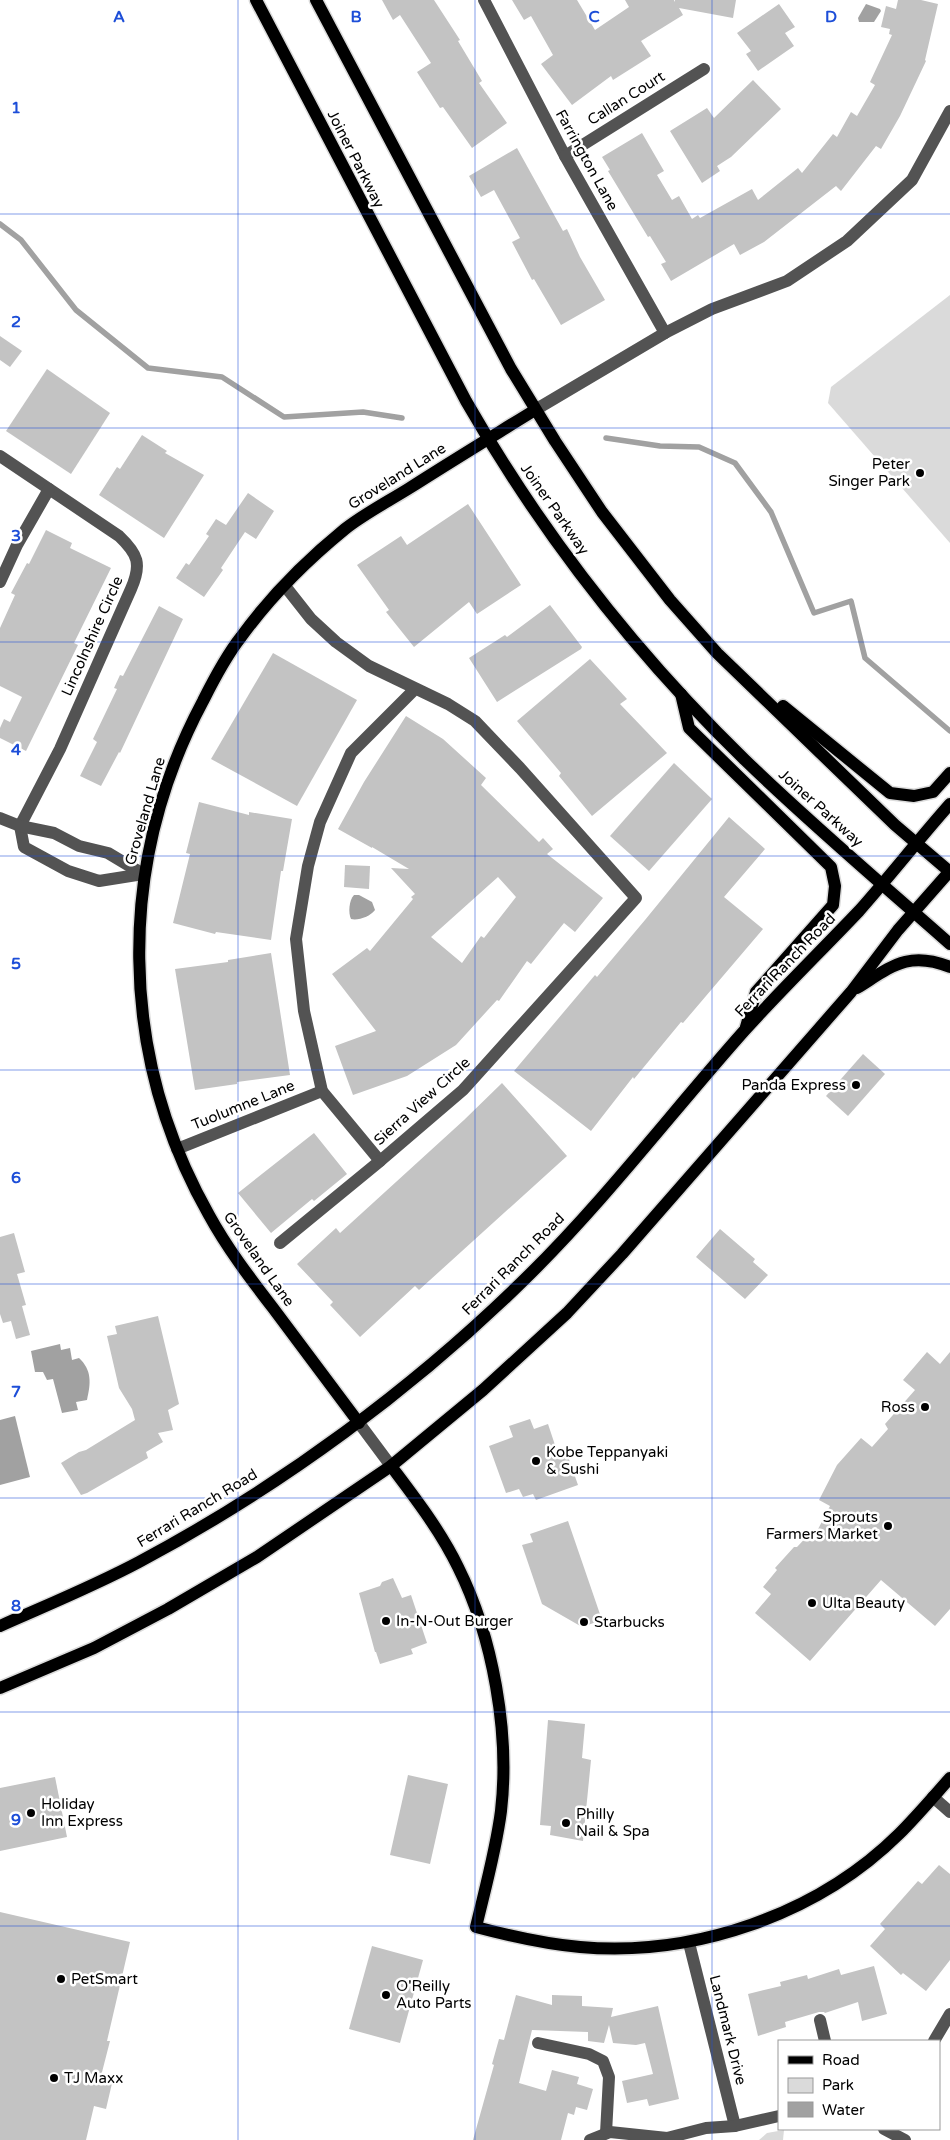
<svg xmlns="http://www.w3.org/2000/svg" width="950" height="2140" font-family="'Varela Round',sans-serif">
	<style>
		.green { fill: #dadada }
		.water { fill: #a1a1a1 }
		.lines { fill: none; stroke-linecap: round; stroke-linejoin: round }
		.stream { stroke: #a1a1a1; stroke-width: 5.5 }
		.building { fill: #c3c3c3; fill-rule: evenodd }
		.major-casing { stroke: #dbdbdb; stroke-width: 15 }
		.minor { stroke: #535353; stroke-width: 12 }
		.major { stroke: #000; stroke-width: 12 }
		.grid { fill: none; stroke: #1d4ed8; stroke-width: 1; stroke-opacity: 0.55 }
		.poi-dot { fill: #000; stroke: #fff; stroke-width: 2 }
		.labels { text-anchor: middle; stroke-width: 5; stroke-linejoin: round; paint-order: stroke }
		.street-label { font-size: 15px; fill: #000; stroke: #fff }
		.poi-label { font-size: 15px; fill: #000; stroke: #fff; text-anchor: start }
		.grid-label { font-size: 16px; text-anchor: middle; font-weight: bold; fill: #1d4ed8; stroke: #fff; stroke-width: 5; stroke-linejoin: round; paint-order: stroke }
	</style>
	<rect width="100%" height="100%" fill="#fff"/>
	<!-- green -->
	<g class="green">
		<polygon points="950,295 950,543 828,403 831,387"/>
		<polygon points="784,2130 783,2140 759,2140 767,2133"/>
	</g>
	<!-- water -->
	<g class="water">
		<polygon points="866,4 880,9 881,11 874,22 859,22 858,18"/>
		<path d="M 354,895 L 359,895 L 372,902 L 375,910 C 371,916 358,921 351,919 C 348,913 349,900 354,895 Z"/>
		<path d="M 60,1344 L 61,1350 L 70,1348 L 72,1360 L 79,1358 C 92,1370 91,1383 87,1400 L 76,1402 L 78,1410 L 62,1413 L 53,1379 L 47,1380 L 43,1372 L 35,1372 L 31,1351 Z"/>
		<polygon points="15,1416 30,1477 0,1485 0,1420"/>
	</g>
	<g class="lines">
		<!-- stream -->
		<g class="stream">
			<polyline points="0,224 21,240 76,310 148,368 222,377 284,417 363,412 402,418"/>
			<polyline points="606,438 660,446 699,447 735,463 771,512 814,613 851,601 865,658 950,731"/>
		</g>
	</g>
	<!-- building -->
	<g class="building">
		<polygon points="382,0 434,0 460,40 458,41 482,81 479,83 507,123 472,148 443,107 440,108 417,72 431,63 400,15 393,20"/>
		<polygon points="512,0 577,0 595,30 629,7 625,0 674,0 675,2 675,0 736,0 733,18 679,8 683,15 641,41 651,56 613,80 611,76 572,105 541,64 553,55 531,16 524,20"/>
		<polygon points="898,0 921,0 938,4 925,60 926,61 900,116 881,149 876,146 841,191 836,186 764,242 740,255 734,244 671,281 661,264 666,262 650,236 648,237 608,171 610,170 602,157 642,133 664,171 657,175 672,200 679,196 692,219 698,215 700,218 752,189 758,200 798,168 802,173 833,134 837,137 851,112 857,116 875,85 870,82 892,35 889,34 890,29 881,27 886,6 896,9"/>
		<polygon points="779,4 795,27 785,33 794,46 758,71 746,54 751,51 737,33"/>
		<polygon points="753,80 781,109 731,157 717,166 720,171 702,183 670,131 707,108 714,118"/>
		<polygon points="517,148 563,231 567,229 580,257 605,300 561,325 534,279 532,280 512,242 520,238 494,190 481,197 469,176"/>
		<polygon points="0,336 22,351 10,367 0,360"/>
		<polygon points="47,369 110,413 71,474 6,431"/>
		<polygon points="142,435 167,451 165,453 204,475 164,538 99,495 117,467 120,469"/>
		<polygon points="248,493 274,511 256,539 245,532 221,568 223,570 204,597 176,578 186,563 189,565 209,536 206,534 216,519 226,525"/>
		<polygon points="468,504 521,585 477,614 469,602 414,647 386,612 389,610 357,565 401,536 407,545"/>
		<polygon points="46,530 72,543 70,548 111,568 74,643 78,645 26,751 0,738 0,728 4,719 10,722 22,697 0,686 0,628 15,595 11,593 27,563 29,564"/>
		<polygon points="550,605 582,647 581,649 497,702 469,658 505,635 507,637"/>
		<polygon points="159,606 183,619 120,753 119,752 101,786 80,776 97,742 93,739 117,689 114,688 120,675 123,676"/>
		<polygon points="273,653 357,700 297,806 211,759"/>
		<polygon points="590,659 627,699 620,704 667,753 592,816 559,776 561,773 517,721"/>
		<path d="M 406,716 L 443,739 L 486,778 L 481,785 L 539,842 L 543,838 L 553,849 L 547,854 L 603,898 L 575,932 L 564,923 L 531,964 L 527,961 L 499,1001 L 497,1000 L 456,1045 L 407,1076 L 353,1095 L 335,1046 L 376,1031 L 332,974 L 367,948 L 370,951 L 413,899 L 411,897 L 415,894 L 391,868 L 409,869 L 372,847 L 372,848 L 338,829 L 364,782 ZM 498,877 L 516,897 L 484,938 L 481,936 L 462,963 L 431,937 Z"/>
		<polygon points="674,763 712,799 649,871 610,836"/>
		<polygon points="199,802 249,815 249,812 292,819 283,871 281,871 271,940 216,932 215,934 173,923 190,854 186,853"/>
		<polygon points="729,817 765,849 724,897 763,929 683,1023 681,1022 634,1079 633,1077 591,1131 514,1071 595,975 597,977 645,920"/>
		<polygon points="345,865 370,866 369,889 344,887"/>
		<polygon points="271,953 290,1075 237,1082 237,1084 195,1090 175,969 228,962 228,960"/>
		<polygon points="863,1054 885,1074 848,1116 826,1096"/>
		<polygon points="502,1083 567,1156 419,1290 415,1286 360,1337 330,1305 333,1302 297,1264 336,1228 340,1233 464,1120"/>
		<polygon points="314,1133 347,1174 314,1201 312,1199 271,1233 238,1193"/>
		<polygon points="720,1229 755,1259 753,1262 768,1275 745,1299 696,1257"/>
		<polygon points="14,1233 25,1272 17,1274 26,1305 22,1306 30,1335 16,1339 11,1321 3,1323 0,1314 0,1237"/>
		<polygon points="158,1316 179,1404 168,1410 173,1430 158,1433 163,1442 146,1452 148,1458 87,1493 81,1495 61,1463 79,1452 86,1450 135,1420 132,1409 119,1388 107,1336 117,1334 115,1326"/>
		<polygon points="927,1352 940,1364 950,1352 950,1609 935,1626 881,1580 810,1661 755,1613 771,1594 763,1587 777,1570 775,1568 794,1547 797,1547 812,1531 815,1535 830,1506 819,1500 837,1465 861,1438 872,1447 888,1429 885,1424 915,1390 903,1380"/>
		<polygon points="530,1419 534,1429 548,1424 557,1451 565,1448 578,1485 536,1500 533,1494 523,1497 519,1489 506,1493 489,1446 513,1437 509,1426"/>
		<polygon points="568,1521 602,1620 582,1627 542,1604 522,1545 533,1542 530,1534"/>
		<polygon points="393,1578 402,1598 411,1595 427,1643 411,1649 413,1654 380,1664 376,1652 375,1652 359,1593 380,1586 382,1582"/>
		<polygon points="548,1720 585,1724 582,1758 591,1760 583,1841 550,1835 551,1826 540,1825"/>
		<polygon points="408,1775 448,1784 430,1864 390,1855"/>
		<polygon points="55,1777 67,1837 0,1851 0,1788"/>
		<polygon points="939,1865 950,1874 950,1960 926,1991 903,1973 901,1975 870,1946 885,1929 880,1924 918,1881 922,1884"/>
		<polygon points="0,1912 130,1942 107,2041 110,2041 101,2076 113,2079 106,2109 94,2106 86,2140 0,2140"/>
		<polygon points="372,1946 423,1960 400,2043 349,2029"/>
		<polygon points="874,1966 887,2014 862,2021 858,2002 825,2013 824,2012 819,2012 785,2022 786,2027 758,2036 748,1994 781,1986 780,1982 807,1975 808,1979 839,1969 841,1975"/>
		<polygon points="516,1995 552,2005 552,1995 582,1996 582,2006 613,2008 611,2017 658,2006 679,2099 649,2106 647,2099 627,2103 622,2081 653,2074 645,2043 636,2045 613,2043 609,2025 604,2043 588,2041 588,2032 532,2030 519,2083 546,2091 552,2070 579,2077 577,2084 593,2089 587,2110 576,2107 574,2115 568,2113 561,2140 473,2140 494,2065 492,2064 499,2039 504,2040"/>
	</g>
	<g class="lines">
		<!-- major casing -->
		<g class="major-casing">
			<g id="major">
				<path d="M 256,0 L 466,401 C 541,532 636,654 745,760 C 811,824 881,883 950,944"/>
				<polyline points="316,0 511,369 555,441 602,512 670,600 717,653 895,825 950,872"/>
				<polyline points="681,694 689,728 831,867 835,886 833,905 756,992 746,1027"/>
				<polyline points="783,706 890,793 914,796 933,792 950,773"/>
				<path d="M 857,988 C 891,967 908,950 950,967"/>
				<path d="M 359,1423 C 330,1384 301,1346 273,1308 C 250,1278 227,1248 209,1215 C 118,1054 116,864 203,701 C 214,679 226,656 241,637 C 270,597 307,560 345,529 C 364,514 387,502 408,489 C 450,462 493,436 535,410"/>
				<path d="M 391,1466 C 415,1498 440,1530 458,1567 C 493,1637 510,1733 501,1811 C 496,1850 485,1889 476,1927 C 510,1936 544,1944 580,1947 C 694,1957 817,1915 899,1834 C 917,1816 933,1797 950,1778"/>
				<path d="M 0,1626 C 47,1605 94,1586 139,1562 C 280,1487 416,1387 529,1275 C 606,1199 672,1112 744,1031 C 781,990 821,951 859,911 C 890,876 919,839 950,804"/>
				<polyline points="0,1688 94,1648 168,1609 257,1557 391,1466 483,1390 567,1313 622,1254 851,992 898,930 950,871"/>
			</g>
		</g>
		<!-- minor -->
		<g class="minor">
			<polyline points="484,0 565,156 665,333"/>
			<polyline points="565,156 704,69"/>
			<polyline points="535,410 665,333 712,309 787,281 847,241 912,180 950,111"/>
			<path d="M 0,456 L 119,536 C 138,554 142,564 131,589 L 60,749 L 20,826 L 24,847 L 68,871 L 99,881 L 143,874"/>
			<polyline points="0,582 17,545 49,489"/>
			<polyline points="285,586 311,619 336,642 369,666 448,704 475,721 520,768 636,898 463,1090 380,1161 322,1091 304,1011 296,939 308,866 320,822 351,753 415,689"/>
			<polyline points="0,818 20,826 54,833 79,846 108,853 143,874"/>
			<polyline points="177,1149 322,1091"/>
			<polyline points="280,1243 380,1161"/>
			<polyline points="359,1423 391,1466"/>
			<polyline points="933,1797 950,1812"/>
			<polyline points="689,1943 735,2126"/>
			<polyline points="820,2020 825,2041"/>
			<polyline points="934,2041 950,2014"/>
			<polyline points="538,2043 589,2054 603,2061 609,2077 606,2133"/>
			<polyline points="884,2129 905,2140"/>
			<polyline points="590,2140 610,2132 667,2138 706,2128 735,2126 779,2116"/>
		</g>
		<!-- major -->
		<use href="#major" class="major"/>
	</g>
	<!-- grid -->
	<path class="grid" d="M 238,0 L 238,2140M 475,0 L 475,2140M 712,0 L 712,2140M 0,214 L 950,214M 0,428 L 950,428M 0,642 L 950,642M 0,856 L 950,856M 0,1070 L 950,1070M 0,1284 L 950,1284M 0,1498 L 950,1498M 0,1712 L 950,1712M 0,1926 L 950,1926"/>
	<!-- markers -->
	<g class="poi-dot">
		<circle cx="920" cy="473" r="5"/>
		<circle cx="856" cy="1085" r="5"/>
		<circle cx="925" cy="1407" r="5"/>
		<circle cx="536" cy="1461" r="5"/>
		<circle cx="888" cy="1526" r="5"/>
		<circle cx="812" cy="1603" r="5"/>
		<circle cx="386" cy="1621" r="5"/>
		<circle cx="584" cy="1622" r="5"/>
		<circle cx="31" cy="1813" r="5"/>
		<circle cx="566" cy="1823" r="5"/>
		<circle cx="61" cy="1979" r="5"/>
		<circle cx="386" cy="1995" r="5"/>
		<circle cx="54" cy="2078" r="5"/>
	</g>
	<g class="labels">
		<!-- street labels -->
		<g class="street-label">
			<text transform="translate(626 98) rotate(-32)" y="5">Callan Court</text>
			<text transform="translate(356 159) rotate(63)" y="5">Joiner Parkway</text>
			<text transform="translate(587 160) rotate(61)" y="5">Farrington Lane</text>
			<text transform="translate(397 476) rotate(-32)" y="5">Groveland Lane</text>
			<text transform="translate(555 509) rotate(55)" y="5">Joiner Parkway</text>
			<text transform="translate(92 636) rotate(-66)" y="5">Lincolnshire Circle</text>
			<text transform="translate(821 808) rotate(42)" y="5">Joiner Parkway</text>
			<text transform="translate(145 811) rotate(-74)" y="5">Groveland Lane</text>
			<text transform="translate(785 965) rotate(-46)" y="5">Ferrari Ranch Road</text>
			<text transform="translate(422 1101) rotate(-42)" y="5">Sierra View Circle</text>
			<text transform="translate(243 1105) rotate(-22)" y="5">Tuolumne Lane</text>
			<text transform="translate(259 1259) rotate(55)" y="5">Groveland Lane</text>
			<text transform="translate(513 1264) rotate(-45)" y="5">Ferrari Ranch Road</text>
			<text transform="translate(197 1508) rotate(-31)" y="5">Ferrari Ranch Road</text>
			<text transform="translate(728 2030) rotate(76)" y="5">Landmark Drive</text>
		</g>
		<!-- poi labels -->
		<g class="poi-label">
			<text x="910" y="469" text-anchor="end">Peter<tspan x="910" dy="17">Singer Park</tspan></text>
			<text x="846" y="1090" text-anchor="end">Panda Express</text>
			<text x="915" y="1412" text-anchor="end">Ross</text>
			<text x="546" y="1457">Kobe Teppanyaki<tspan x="546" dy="17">&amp; Sushi</tspan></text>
			<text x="878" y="1522" text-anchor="end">Sprouts<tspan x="878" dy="17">Farmers Market</tspan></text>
			<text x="822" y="1608">Ulta Beauty</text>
			<text x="396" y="1626">In-N-Out Burger</text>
			<text x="594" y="1627">Starbucks</text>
			<text x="41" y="1809">Holiday<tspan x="41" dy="17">Inn Express</tspan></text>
			<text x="576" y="1819">Philly<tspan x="576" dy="17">Nail &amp; Spa</tspan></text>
			<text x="71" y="1984">PetSmart</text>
			<text x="396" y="1991">O'Reilly<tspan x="396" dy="17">Auto Parts</tspan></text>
			<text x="64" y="2083">TJ Maxx</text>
		</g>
	</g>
	<g class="grid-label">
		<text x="119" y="22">A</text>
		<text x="356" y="22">B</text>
		<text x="594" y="22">C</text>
		<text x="831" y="22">D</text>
		<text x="16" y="113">1</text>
		<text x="16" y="327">2</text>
		<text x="16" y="541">3</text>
		<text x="16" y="755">4</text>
		<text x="16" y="969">5</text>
		<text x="16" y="1183">6</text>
		<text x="16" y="1397">7</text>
		<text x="16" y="1611">8</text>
		<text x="16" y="1825">9</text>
	</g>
	<!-- legend -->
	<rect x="778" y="2040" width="162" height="90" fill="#ffffff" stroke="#999999"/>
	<rect x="788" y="2056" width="25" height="8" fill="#000000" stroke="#999999"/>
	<text x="822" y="2065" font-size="15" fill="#000000">Road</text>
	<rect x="788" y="2078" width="25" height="15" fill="#dadada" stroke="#999999"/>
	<text x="822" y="2090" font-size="15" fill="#000000">Park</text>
	<rect x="788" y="2102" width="25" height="15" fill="#a1a1a1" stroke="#999999"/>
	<text x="822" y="2115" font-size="15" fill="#000000">Water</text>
</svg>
